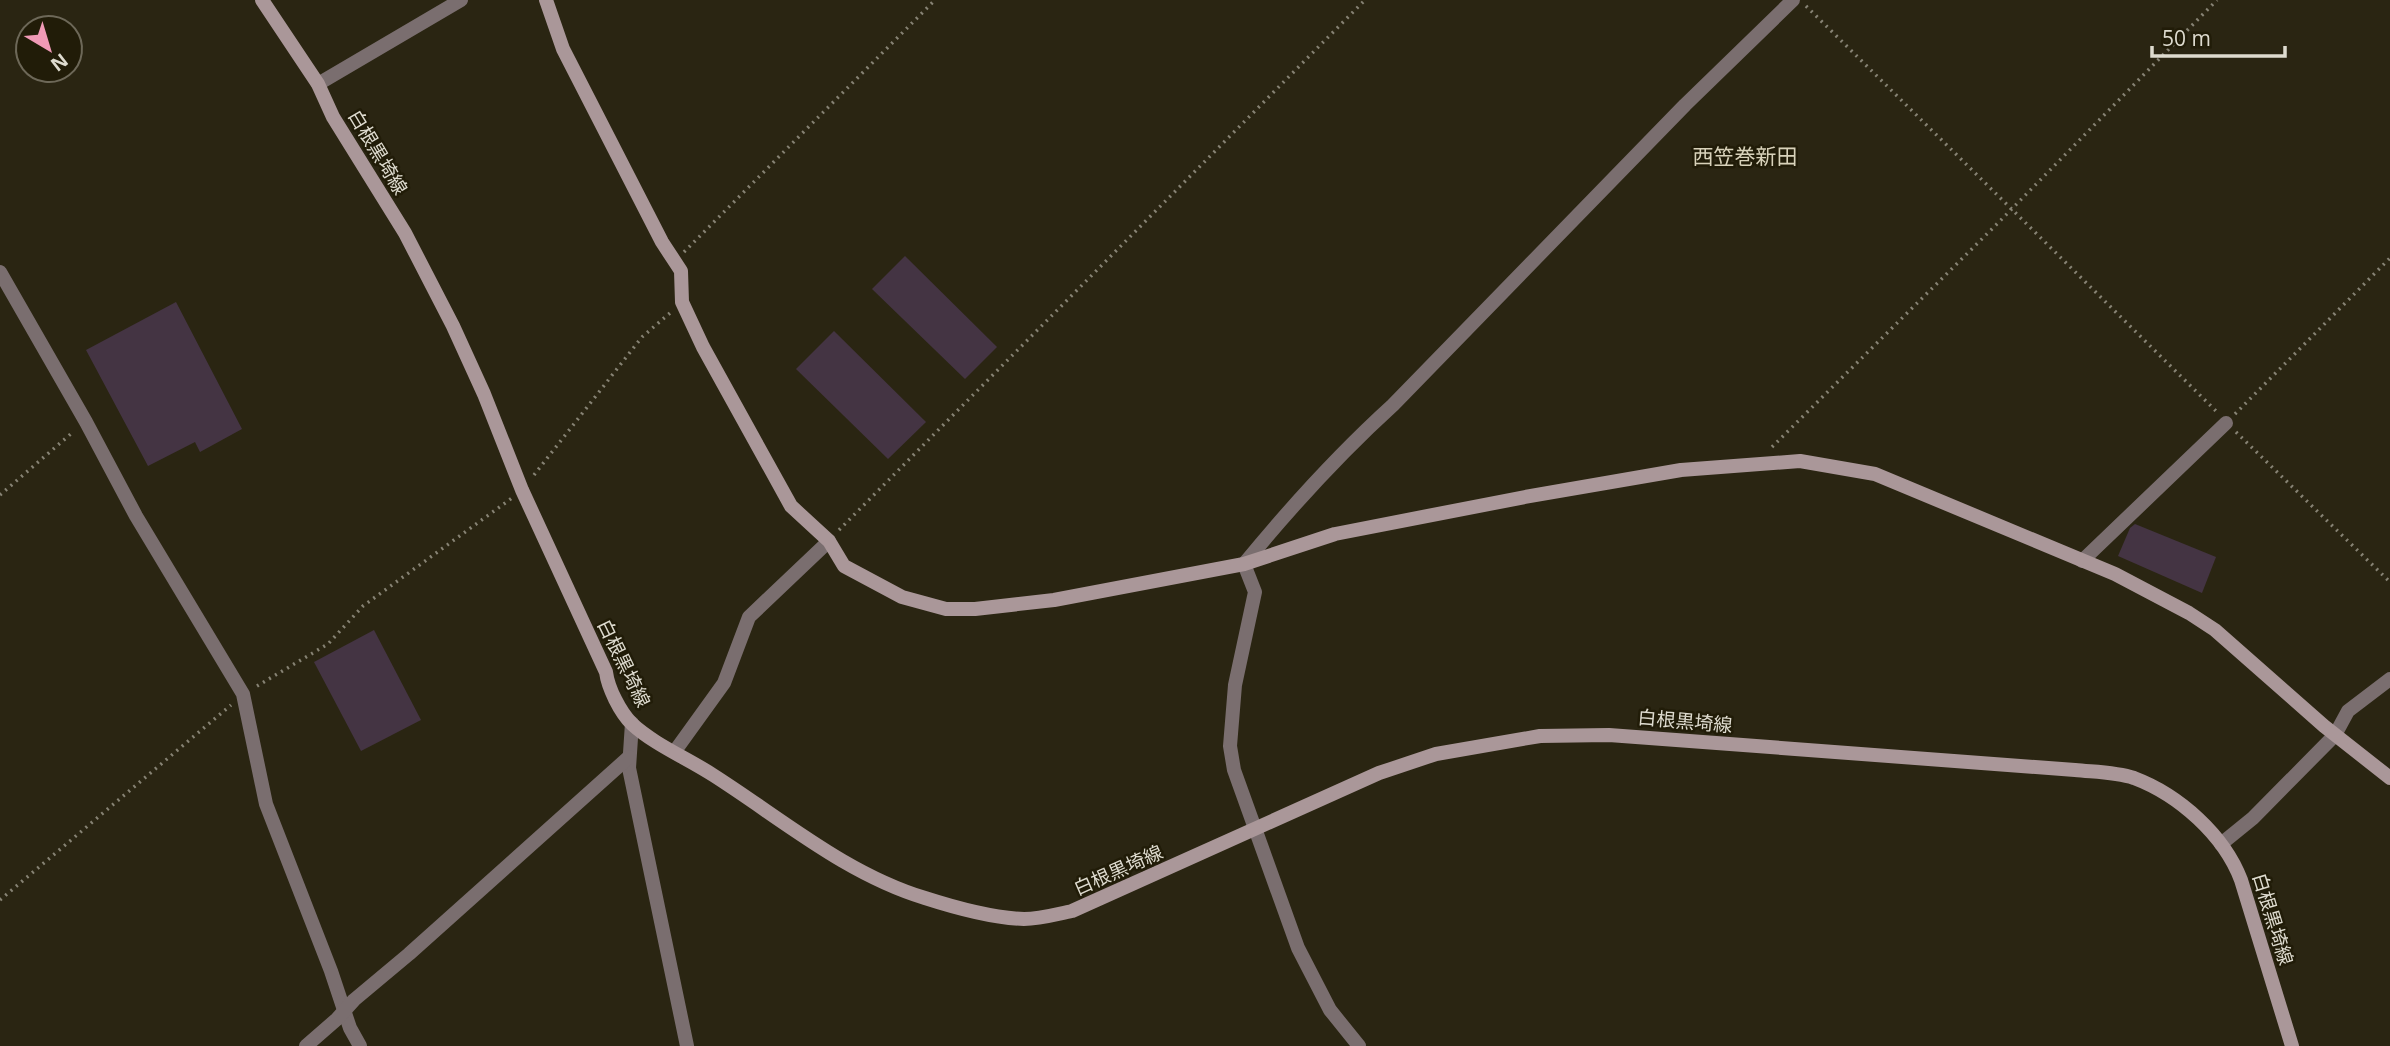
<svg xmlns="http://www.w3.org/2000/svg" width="2390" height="1046" font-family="'Open Sans','Noto Sans JP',sans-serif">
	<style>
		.building { fill: #443443 }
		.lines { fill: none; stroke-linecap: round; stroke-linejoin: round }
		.path { stroke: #878374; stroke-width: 3.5; stroke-dasharray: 2 5; stroke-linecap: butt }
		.street { stroke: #7a6e6f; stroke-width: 14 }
		.secondary { stroke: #aa9799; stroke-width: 14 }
		.labels { text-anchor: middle; stroke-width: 5; stroke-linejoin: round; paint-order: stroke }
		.street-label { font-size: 19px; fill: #dedbcf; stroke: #211c08 }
		.neighbourhood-label { font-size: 21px; fill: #d8d2ba; stroke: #211c08 }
	</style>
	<rect width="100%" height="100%" fill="#2a2512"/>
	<!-- building -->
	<g class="building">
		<polygon points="905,256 997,347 965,379 872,289"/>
		<polygon points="176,302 242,429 200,452 195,442 148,466 86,350"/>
		<polygon points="834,331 926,422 888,459 796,369"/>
		<polygon points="2135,524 2216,557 2202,593 2118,556 2130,528"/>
		<polygon points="374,630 421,720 361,751 314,662"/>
	</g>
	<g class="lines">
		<!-- path -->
		<g class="path">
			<polyline points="1806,6 2216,411"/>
			<polyline points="684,252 935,0"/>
			<polyline points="2235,414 2390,258"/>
			<polyline points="2236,432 2390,582"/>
			<polyline points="1772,447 1998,223 2217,0"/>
			<polyline points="534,475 642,337 670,313"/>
			<polyline points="0,495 73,432"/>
			<polyline points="839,530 1365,0"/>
			<polyline points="257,686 328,644 363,606 512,498"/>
			<polyline points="0,900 231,705"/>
		</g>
		<!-- street -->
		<g class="street">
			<polyline points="318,84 461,0"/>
			<polyline points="0,272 86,422 136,516 243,694 266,804 331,971 350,1028 360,1046"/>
			<polyline points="2082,561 2226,423"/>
			<polyline points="632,723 629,768 687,1046"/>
			<polyline points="675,751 724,683 749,617 829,541"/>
			<polyline points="2221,844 2253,818 2335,735 2348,711 2390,679"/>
			<polyline points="306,1046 337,1019 354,1000 409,954 629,757"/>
			<path d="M 1359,1046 L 1330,1010 L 1298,948 L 1234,770 L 1230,746 L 1235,685 L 1255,592 L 1244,564 C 1290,508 1339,454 1393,405 L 1685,105 L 1793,0"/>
		</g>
		<!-- secondary -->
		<g class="secondary">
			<path d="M 262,0 L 318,84 L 333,117 L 405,233 L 453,326 L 484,394 L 522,490 L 606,672 C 608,688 620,712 632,724 C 655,745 687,758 713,775 C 782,819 846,874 925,898 C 956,908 992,918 1024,919 C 1040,919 1057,914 1072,911 L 1379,773 L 1436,754 L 1540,736 L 1609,735 L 2075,770 C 2094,772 2116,772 2134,778 C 2179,795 2224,835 2241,880 L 2292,1046"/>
			<polyline points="546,0 563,49 662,242 681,271 682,302 703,347 791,506 829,541 844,566 902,597 946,609 975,609 1054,600 1244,564 1335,534 1525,497 1681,470 1800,461 1875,474 2115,574 2189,613 2215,630 2324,726 2390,778"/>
		</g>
	</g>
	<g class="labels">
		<!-- street labels -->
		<g class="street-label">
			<text transform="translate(378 152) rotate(59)" y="7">白根黒埼線</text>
			<text transform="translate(624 663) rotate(64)" y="7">白根黒埼線</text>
			<text transform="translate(1685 721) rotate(5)" y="7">白根黒埼線</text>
			<text transform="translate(1118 870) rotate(-24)" y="7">白根黒埼線</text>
			<text transform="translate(2273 919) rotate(73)" y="7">白根黒埼線</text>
		</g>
		<!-- neighbourhood labels -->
		<g class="neighbourhood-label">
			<text x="1745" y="164">西笠巻新田</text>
		</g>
	</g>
	<!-- north arrow -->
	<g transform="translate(49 49) rotate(142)"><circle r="33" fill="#211c08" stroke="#6d6858" stroke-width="2"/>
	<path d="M0-5L12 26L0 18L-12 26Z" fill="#f09ab6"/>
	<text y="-10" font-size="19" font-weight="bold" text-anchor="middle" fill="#dedbcf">N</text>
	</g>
	<!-- scale -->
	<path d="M2152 46v10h133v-10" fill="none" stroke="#dedbcf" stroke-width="3.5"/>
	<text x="2162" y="46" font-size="21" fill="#dedbcf" stroke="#211c08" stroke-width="5" paint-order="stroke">50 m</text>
</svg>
